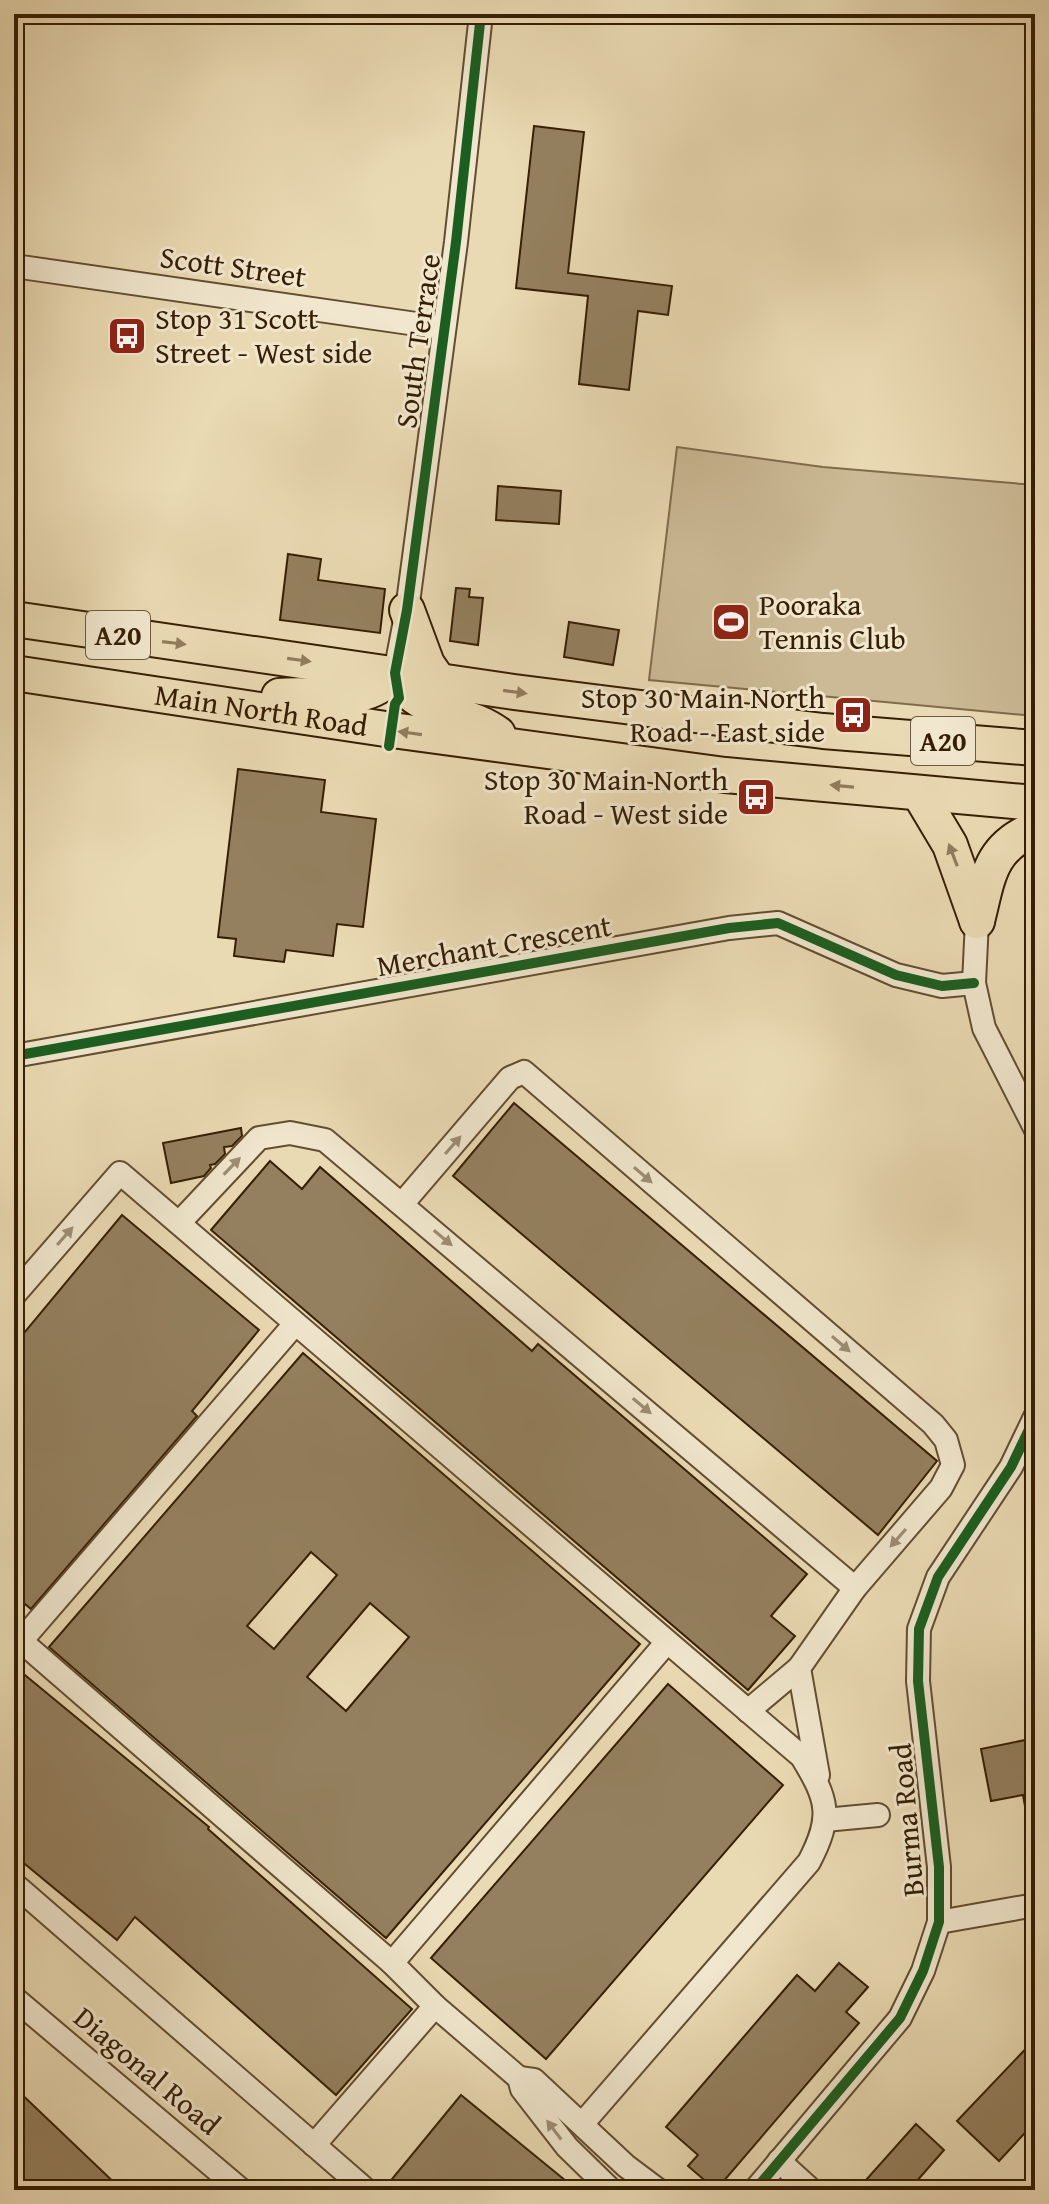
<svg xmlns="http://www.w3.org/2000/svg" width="1049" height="2204" font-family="'Gentium Book Plus',serif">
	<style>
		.green { fill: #cbba95; stroke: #806c4c; stroke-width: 2 }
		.building { fill: #94805f; stroke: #361e04; stroke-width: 2; fill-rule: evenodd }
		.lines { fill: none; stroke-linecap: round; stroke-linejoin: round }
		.minor-casing { stroke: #634d30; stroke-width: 26 }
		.highway-casing { stroke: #361e04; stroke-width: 38 }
		.minor { stroke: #f1e7ce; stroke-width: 22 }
		.highway { stroke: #eadab3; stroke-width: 34 }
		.cycleway-casing { stroke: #f1e7ce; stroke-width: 15 }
		.cycleway { stroke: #1b5e20; stroke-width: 10 }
		.oneway { fill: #907c5c }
		.oneway2 { fill: #9d8d73 }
		.labels { text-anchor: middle; stroke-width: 6; stroke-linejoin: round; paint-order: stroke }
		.shield { fill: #f1e7ce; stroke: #6e5a41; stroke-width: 2 }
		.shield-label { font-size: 28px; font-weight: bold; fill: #361e04 }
		.street-label { font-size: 30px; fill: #361e04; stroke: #f1e7ce }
		.poi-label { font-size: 30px; fill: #361e04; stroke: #f1e7ce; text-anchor: start }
	</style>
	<rect width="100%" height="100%" fill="#eadab3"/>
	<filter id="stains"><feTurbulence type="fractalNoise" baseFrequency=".0025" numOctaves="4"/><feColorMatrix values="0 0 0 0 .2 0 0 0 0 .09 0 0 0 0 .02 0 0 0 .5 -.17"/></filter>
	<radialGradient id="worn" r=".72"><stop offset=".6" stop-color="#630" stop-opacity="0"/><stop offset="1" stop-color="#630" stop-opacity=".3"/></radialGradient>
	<!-- green -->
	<polygon class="green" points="677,447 823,467 1035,485 1035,716 649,680"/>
	<!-- building -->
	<g class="building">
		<polygon points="534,126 584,132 568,273 672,286 668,315 638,311 629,390 579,384 588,296 516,288"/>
		<polygon points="498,486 561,491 559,524 496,520"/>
		<polygon points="288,554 321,559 318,580 385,589 380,633 280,620"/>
		<polygon points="456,588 470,589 469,597 483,598 478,645 450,641"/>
		<polygon points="569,622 619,630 613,665 564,657"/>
		<polygon points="238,769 325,780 321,812 376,819 363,927 337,924 333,956 286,950 284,962 234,956 236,939 218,937"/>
		<polygon points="514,1103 937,1461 878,1535 453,1176"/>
		<polygon points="241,1128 242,1136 232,1146 224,1147 225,1154 215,1164 210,1165 211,1168 204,1176 171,1183 163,1143"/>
		<polygon points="270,1161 302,1189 320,1167 532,1351 538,1344 807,1574 771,1616 795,1636 748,1690 211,1230"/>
		<polygon points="122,1215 259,1330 192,1411 197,1416 31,1609 14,1595 14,1345"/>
		<path d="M 303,1353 L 640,1644 L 386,1938 L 49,1647 ZM 311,1552 L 337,1575 L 274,1649 L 247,1626 ZM 370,1603 L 409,1637 L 346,1711 L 307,1677 Z"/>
		<polygon points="14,1666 209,1827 208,1829 412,2009 336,2095 135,1917 117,1940 14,1855"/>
		<polygon points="668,1684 783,1785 546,2059 431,1958"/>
		<polygon points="1035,1738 1035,1822 1028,1823 1023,1795 991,1801 981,1749"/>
		<polygon points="839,1963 868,1987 846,2012 859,2023 716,2190 688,2166 698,2155 666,2127 797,1975 815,1991"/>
		<polygon points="1035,2039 1035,2122 999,2161 957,2121"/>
		<polygon points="14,2087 122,2190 14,2190"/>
		<polygon points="461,2095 577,2190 383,2190"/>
		<polygon points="916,2124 944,2150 909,2190 857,2190"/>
	</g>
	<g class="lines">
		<!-- minor casing -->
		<g class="minor-casing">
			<g id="minor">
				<polyline points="14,266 444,328"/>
				<polyline points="395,673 407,610 456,242 481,14"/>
				<polyline points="977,921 974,983 984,1028 1035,1128"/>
				<polyline points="14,1056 729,928 778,923 896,975 942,986 974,983"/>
				<polyline points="402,1204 510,1078 524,1072 933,1424 946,1440 953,1465 941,1488 855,1588 799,1668 818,1775"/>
				<polyline points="179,1223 259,1138 290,1133 325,1140 855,1588"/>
				<path d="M 14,1295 L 120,1173 L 802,1757 C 828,1800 833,1816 809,1862 L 583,2123"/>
				<polyline points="14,1635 392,1963 435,2006 519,2078 522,2089 567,2147 611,2190"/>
				<polyline points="21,1641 295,1324"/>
				<polyline points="748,1711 799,1668"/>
				<polyline points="825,1820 878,1815"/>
				<polyline points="14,1884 366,2190"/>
				<polyline points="939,1922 1035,1905"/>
				<polyline points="392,1963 667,1642"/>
				<polyline points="14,1998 241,2190"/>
				<polyline points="519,2078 534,2080 626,2166 658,2190"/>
				<polyline points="314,2145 435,2006"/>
				<polyline points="779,2161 811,2190"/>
				<polyline points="755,2190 900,2018 923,1971 939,1922 939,1867 918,1681 919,1629 938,1577 1011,1467 1035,1417"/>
			</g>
		</g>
		<!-- highway casing -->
		<g class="highway-casing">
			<g id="highway">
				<polyline points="407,610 427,664 438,680"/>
				<polyline points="14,619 514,692 823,731 1035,748"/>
				<path id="s1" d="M 14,673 L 392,730 L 725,775 L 1035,803"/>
				<path d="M 395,673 C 415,715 465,709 498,734"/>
				<path d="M 279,696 C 322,691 362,709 395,673"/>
				<polyline points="919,793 950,845 977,921"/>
				<path d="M 977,921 C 988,878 989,847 1035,829"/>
			</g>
		</g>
		<!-- minor -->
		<use href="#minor" class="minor"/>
		<!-- highway -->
		<use href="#highway" class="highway"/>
		<!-- cycleway casing -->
		<g class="cycleway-casing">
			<g id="cycleway">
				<polyline points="389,746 395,704 399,698 395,673 407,610 456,242 481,14"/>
				<polyline points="14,1056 729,928 778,923 896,975 942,986 974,983"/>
				<polyline points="755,2190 900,2018 923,1971 939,1922 939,1867 918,1681 919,1629 938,1577 1011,1467 1035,1417"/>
			</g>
		</g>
		<!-- cycleway -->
		<use href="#cycleway" class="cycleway"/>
	</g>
	<!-- one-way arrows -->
	<defs><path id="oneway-solid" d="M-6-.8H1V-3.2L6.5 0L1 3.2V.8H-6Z" transform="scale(2)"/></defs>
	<g class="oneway">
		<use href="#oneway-solid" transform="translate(174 643) rotate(7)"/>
		<use href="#oneway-solid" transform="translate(299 660) rotate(8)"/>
		<use href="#oneway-solid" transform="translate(515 692) rotate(8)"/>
		<use href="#oneway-solid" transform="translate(410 733) rotate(-172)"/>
		<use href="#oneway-solid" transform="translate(842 786) rotate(-175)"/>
		<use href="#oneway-solid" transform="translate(953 855) rotate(-111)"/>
	</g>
	<g class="oneway2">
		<use href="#oneway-solid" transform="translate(453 1145) rotate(-49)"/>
		<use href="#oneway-solid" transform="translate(232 1166) rotate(-46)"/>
		<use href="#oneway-solid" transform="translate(643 1175) rotate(41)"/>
		<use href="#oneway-solid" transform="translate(65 1236) rotate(-49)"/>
		<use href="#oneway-solid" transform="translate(443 1238) rotate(40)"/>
		<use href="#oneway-solid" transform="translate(841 1344) rotate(41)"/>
		<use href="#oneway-solid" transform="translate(642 1406) rotate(40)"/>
		<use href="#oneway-solid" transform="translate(898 1538) rotate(131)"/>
		<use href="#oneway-solid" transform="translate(554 2130) rotate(-127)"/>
	</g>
	<!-- icons -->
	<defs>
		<g id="bus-square" transform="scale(2)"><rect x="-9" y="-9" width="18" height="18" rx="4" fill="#8f2418" stroke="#f1e7ce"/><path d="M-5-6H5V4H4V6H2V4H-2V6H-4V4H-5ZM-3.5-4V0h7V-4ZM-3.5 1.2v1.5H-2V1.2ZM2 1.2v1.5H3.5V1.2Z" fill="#fff"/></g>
		<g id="stadium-square" transform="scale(2)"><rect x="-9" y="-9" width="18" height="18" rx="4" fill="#8f2418" stroke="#f1e7ce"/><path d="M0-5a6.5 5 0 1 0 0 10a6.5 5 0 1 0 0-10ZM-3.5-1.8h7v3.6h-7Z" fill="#fff"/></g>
	</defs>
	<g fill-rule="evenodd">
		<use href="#bus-square" x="127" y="336"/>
		<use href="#stadium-square" x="731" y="622"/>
		<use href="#bus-square" x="853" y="715"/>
		<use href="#bus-square" x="756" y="797"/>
	</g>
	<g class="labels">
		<!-- shield labels -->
		<g class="shield">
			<rect x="86" y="611" width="64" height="48" rx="6"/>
			<rect x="911" y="717" width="64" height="48" rx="6"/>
		</g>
		<g class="shield-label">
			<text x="118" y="645">A20</text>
			<text x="943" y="751">A20</text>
		</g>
		<!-- street labels -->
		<g class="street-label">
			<text transform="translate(233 267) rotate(8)" y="10">Scott Street</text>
			<text transform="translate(418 341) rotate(-82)" y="10">South Terrace</text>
			<text dy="10" stroke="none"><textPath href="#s1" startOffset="250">Main North Road</textPath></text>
			<text transform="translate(494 946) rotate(-10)" y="10">Merchant Crescent</text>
			<text transform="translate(907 1820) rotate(-95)" y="10">Burma Road</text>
			<text transform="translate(147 2071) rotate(40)" y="10">Diagonal Road</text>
		</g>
		<!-- poi labels -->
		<g class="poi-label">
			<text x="155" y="329">Stop 31 Scott<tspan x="155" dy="34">Street - West side</tspan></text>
			<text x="759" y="615">Pooraka<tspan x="759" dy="34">Tennis Club</tspan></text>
			<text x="825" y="708" text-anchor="end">Stop 30 Main North<tspan x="825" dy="34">Road - East side</tspan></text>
			<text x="728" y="790" text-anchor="end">Stop 30 Main North<tspan x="728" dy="34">Road - West side</tspan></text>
		</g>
	</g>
	<!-- margin -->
	<rect width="1049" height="2204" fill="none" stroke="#eadab3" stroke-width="48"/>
	<rect x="16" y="16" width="1017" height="2172" fill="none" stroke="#361e04" stroke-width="4"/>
	<rect x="24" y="24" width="1001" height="2156" fill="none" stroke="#361e04" stroke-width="2"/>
	<rect width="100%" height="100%" filter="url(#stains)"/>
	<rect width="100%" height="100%" fill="url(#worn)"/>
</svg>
